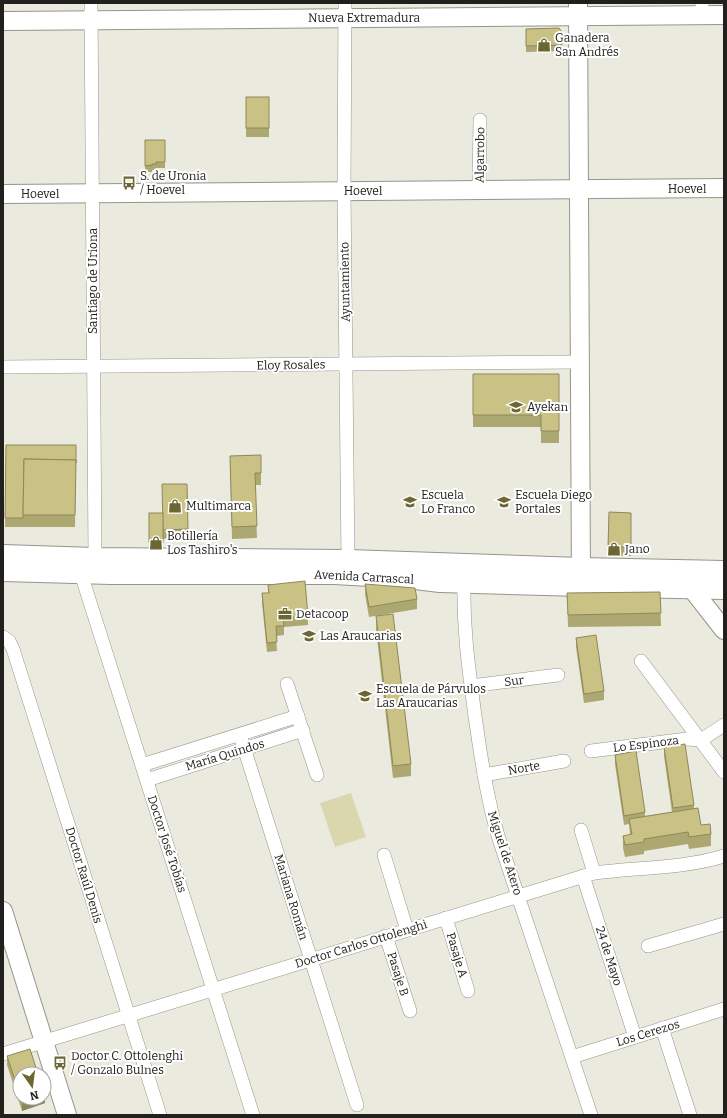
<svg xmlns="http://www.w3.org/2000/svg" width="727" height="1118" font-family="Bitter,serif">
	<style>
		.green { fill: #dad6ae }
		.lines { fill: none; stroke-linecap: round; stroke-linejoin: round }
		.street-casing { stroke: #96958b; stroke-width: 14 }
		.secondary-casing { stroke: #96958b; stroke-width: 20 }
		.primary-casing { stroke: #96958b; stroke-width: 22 }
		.street { stroke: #fff; stroke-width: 13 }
		.secondary { stroke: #fff; stroke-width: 18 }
		.primary { stroke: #fff; stroke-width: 20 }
		.wall { fill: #ada772 }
		.shaded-wall { fill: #8d885c }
		.building { fill: #c9c284; stroke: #8d885c }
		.labels { text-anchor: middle; stroke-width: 4; stroke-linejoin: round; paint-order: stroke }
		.street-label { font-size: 12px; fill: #21201c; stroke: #fff }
		.poi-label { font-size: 12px; fill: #21201c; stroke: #fff; text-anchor: start }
	</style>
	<rect width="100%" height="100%" fill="#ebeadf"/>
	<!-- green -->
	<polygon class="green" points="351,793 366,837 335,847 320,803"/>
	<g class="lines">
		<!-- street casing -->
		<g class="street-casing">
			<g id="street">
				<polyline points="91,3 95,558"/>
				<polyline points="345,3 344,191 348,560"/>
				<polyline points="702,15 702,3"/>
				<polyline points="479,190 480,120"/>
				<polyline points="3,367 580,362"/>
				<polyline points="81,574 253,1115"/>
				<path d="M 464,582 C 463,630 469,670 475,716 C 481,758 487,799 499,839 L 591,1115"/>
				<polyline points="3,637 9,641 13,649 160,1115"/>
				<polyline points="641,661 724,772"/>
				<polyline points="287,684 317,775"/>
				<polyline points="471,686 558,675"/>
				<polyline points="240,735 357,1105"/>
				<polyline points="591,751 687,739 701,740 724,725"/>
				<polyline points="142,765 298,716"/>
				<polyline points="484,775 564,761"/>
				<polyline points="147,780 303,730"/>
				<polyline points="581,830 594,873"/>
				<polyline points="384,855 407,930"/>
				<polyline points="583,876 635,1037"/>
				<polyline points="446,918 468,991"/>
				<polyline points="386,936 410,1011"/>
				<polyline points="648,946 724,924"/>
				<polyline points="662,1028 690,1115"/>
				<path d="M 3,1054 L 594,873 C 637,867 682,869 724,856"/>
				<polyline points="572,1057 724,1009"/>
			</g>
		</g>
		<!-- secondary casing -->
		<g class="secondary-casing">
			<g id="secondary">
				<polyline points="578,3 581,582"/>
				<polyline points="3,21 724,15"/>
				<polyline points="3,194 724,188"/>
				<polyline points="692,589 724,630"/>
				<polyline points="3,911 67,1115"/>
			</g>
		</g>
		<!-- primary casing -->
		<g class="primary-casing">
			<g id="primary">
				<polyline points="3,555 95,558 348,560 581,568 724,571"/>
				<polyline points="3,571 111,574 334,574 407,578 440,582 581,586 724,589"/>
			</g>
		</g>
		<!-- street -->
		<use href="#street" class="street"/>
		<!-- secondary -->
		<use href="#secondary" class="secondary"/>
		<!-- primary -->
		<use href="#primary" class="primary"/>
	</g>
	<!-- wall -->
	<g class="wall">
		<polygon points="526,29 562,32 562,51 526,52"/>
		<rect x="246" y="97" width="23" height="40"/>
		<polygon points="145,140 165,140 165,168 156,168 156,170 152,170 152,172 145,172"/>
		<polygon points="473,374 559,374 559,443 541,443 541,427 473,427"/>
		<polygon points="6,445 76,445 75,527 5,527"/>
		<polygon points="261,455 261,485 255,485 257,538 232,539 230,456"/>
		<polygon points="187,484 188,538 163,539 163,548 149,548 149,513 162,513"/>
		<polygon points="609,512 631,513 631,556 608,556"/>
		<polygon points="365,584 417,599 417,609 369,617 365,594"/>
		<polygon points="268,585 308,616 308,625 284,627 284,635 276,636 277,651 267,652 262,603 262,593 268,593"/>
		<polygon points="660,592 661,626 568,627 567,593"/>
		<polygon points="376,616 411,764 411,776 393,778 376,629"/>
		<polygon points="576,638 604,691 604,700 584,703 576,647"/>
		<polygon points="664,747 694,805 694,809 701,825 711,834 711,846 689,849 688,844 644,851 644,854 625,857 623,848 623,836 630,835 629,824 624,825 615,764 615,755 645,812 645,816 672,812 664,756"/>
		<polygon points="7,1056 20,1074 20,1098 44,1098 45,1103 22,1111 7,1065"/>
	</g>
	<!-- shaded-wall -->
	<polygon class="shaded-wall" points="44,1094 45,1094 45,1103 22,1111 22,1101 33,1098 44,1098"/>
	<!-- building -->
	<g class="building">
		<polygon points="559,28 562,32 562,45 526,46 526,29"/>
		<rect x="246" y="97" width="23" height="31"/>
		<polygon points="145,140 165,140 165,162 156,162 156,164 152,164 152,165 145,166"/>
		<polygon points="473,374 559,374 559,431 541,431 541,415 473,415"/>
		<polygon points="6,445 76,445 76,463 76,460 24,459 23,518 5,518"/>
		<polygon points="261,455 261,473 255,473 257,526 232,527 230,456"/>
		<polygon points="24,459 76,460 75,515 23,515"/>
		<polygon points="162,484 187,484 188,529 163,530"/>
		<polygon points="609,512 631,513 631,547 608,547"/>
		<rect x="149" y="513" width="14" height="29"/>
		<polygon points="305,581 308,616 283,618 284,626 276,626 277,642 267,643 262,593 269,593 268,585"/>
		<polygon points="365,584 415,588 417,599 369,607"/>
		<polygon points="660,592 661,613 568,615 567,593"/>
		<polygon points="393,614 411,764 393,766 376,616"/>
		<polygon points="596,635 604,691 584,694 576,638"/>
		<polygon points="685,744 694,805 673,808 664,747"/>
		<polygon points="636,751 645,812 624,816 615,755"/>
		<polygon points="698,808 701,825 710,824 711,834 689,837 688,832 644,839 644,842 625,845 623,836 632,834 629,819"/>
		<polygon points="30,1049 38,1074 20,1074 20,1095 7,1056"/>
		<polygon points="21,1098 33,1098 22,1101"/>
	</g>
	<!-- icons -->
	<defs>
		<g id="shop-bare" transform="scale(1.08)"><path d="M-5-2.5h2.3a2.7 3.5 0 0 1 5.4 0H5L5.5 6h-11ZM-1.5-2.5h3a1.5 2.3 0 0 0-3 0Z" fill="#6c6633" stroke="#fff" stroke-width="2.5" paint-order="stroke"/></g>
		<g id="bus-bare" transform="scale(1.08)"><path d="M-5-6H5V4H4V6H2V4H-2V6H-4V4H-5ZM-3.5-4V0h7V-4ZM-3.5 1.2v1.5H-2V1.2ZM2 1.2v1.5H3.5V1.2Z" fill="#6c6633" stroke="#fff" stroke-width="2.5" paint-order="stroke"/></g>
		<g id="school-bare" transform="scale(1.08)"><path d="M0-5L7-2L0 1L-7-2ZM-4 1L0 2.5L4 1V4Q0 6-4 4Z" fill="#6c6633" stroke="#fff" stroke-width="2.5" paint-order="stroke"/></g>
		<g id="office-bare" transform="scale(1.08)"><path d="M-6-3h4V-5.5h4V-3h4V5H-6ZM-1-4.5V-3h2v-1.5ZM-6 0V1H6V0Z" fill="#6c6633" stroke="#fff" stroke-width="2.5" paint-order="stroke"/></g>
	</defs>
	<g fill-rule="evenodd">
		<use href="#shop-bare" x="544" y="45"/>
		<use href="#bus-bare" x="129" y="183"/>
		<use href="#school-bare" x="516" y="407"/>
		<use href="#school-bare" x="410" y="502"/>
		<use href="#school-bare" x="504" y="502"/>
		<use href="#shop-bare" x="175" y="506"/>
		<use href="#shop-bare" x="156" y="543"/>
		<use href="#shop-bare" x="614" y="549"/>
		<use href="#office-bare" x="285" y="614"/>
		<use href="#school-bare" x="309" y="636"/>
		<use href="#school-bare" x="365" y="696"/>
		<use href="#bus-bare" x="60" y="1063"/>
	</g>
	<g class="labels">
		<!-- street labels -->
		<g class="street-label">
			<text x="364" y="22">Nueva Extremadura</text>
			<text transform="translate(480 155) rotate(-89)" y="4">Algarrobo</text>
			<text x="687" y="193">Hoevel</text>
			<text x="363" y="195">Hoevel</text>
			<text x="40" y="198">Hoevel</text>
			<text transform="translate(93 281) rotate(-90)" y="4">Santiago de Uriona</text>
			<text transform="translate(345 282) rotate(-91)" y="4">Ayuntamiento</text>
			<text transform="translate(291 365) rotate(-1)" y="4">Eloy Rosales</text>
			<text transform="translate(364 577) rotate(3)" y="4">Avenida Carrascal</text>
			<text transform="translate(514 681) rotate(-7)" y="4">Sur</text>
			<text transform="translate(646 744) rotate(-7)" y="4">Lo Espinoza</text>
			<text transform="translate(225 755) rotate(-17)" y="4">María Quindos</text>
			<text transform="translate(524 768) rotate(-10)" y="4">Norte</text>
			<text transform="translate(167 844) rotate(72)" y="4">Doctor José Tobías</text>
			<text transform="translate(505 853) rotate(72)" y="4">Miguel de Atero</text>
			<text transform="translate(84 875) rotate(73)" y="4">Doctor Raúl Denis</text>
			<text transform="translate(291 897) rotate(73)" y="4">Mariana Román</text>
			<text transform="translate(361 944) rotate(-17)" y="4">Doctor Carlos Ottolenghi</text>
			<text transform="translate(457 955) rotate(73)" y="4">Pasaje A</text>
			<text transform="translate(609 956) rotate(72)" y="4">24 de Mayo</text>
			<text transform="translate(398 974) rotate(72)" y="4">Pasaje B</text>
			<text transform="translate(648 1033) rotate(-17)" y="4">Los Cerezos</text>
		</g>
		<!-- poi labels -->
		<g class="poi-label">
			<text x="555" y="42">Ganadera<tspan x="555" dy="14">San Andrés</tspan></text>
			<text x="140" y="180">S. de Uronia<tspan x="140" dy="14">/ Hoevel</tspan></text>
			<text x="527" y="411">Ayekan</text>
			<text x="421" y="499">Escuela<tspan x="421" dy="14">Lo Franco</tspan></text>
			<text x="515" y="499">Escuela Diego<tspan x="515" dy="14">Portales</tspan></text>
			<text x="186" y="510">Multimarca</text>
			<text x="167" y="540">Botillería<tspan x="167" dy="14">Los Tashiro's</tspan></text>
			<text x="625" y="553">Jano</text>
			<text x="296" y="618">Detacoop</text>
			<text x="320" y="640">Las Araucarias</text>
			<text x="376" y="693">Escuela de Párvulos<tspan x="376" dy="14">Las Araucarias</tspan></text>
			<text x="71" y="1060">Doctor C. Ottolenghi<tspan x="71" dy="14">/ Gonzalo Bulnes</tspan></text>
		</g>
	</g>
	<!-- border -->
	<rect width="727" height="1118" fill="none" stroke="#21201c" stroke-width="8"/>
	<!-- north arrow -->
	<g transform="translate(32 1086) rotate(166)"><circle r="19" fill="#ffffff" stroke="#a6a6a4"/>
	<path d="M0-3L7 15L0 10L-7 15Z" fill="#6c6633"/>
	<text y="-6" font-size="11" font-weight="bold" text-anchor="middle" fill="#21201c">N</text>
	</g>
</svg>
